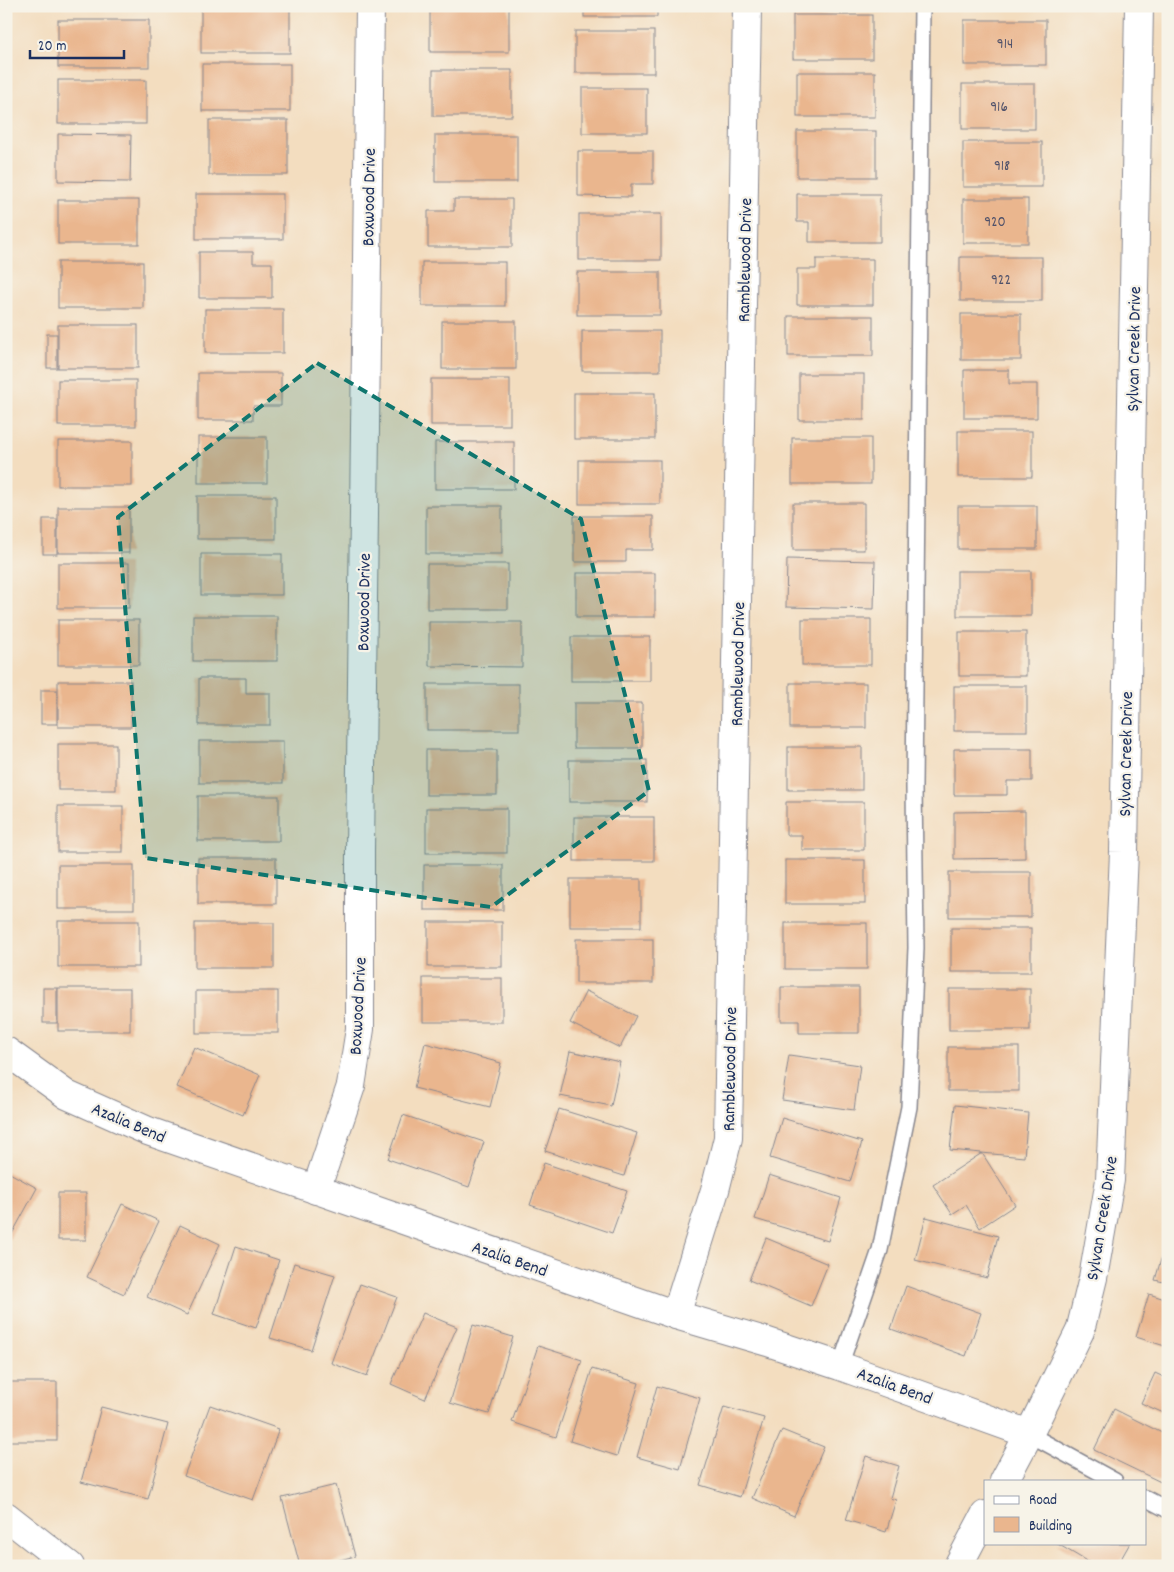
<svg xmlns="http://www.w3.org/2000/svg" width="1174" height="1572" font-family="Dekko,sans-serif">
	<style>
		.building { fill: #eab68e }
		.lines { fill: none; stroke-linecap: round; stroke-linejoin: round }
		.lane-casing { stroke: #87868e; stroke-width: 18 }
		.street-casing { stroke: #87868e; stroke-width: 30 }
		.lane { stroke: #fff; stroke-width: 15 }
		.street { stroke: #fff; stroke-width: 28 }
		.marked { fill: #0f766e; fill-opacity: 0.2; stroke: #0f766e; stroke-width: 4; stroke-dasharray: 10 6; stroke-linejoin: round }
		.labels { text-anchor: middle; stroke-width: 4.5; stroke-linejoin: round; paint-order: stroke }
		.number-label { font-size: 15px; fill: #4f516a }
		.street-label { font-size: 18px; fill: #1b2f5e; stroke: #f7f3e8 }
	</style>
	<rect width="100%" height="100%" fill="#f7f3e8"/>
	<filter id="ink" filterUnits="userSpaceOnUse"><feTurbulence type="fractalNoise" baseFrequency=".02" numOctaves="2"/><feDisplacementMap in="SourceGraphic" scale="10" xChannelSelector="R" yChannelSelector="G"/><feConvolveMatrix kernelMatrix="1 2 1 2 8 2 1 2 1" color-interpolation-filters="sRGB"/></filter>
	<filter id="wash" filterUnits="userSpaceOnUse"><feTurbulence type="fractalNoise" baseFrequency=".0096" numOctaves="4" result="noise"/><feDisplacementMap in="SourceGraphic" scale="20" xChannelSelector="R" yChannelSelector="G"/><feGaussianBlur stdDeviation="1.12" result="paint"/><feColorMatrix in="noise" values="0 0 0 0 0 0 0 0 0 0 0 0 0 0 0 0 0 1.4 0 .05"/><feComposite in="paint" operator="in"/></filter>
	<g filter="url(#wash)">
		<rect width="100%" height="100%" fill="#f3ddbf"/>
		<g id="blocks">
			<!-- building -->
			<g class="building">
				<rect x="201" y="6" width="89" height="47"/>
				<rect x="430" y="6" width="79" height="46"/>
				<rect x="584" y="6" width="73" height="11"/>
				<rect x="793" y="15" width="79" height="44"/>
				<rect x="58" y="20" width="91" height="47"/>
				<rect x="964" y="20" width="82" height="45"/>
				<rect x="575" y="31" width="79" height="42"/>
				<rect x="202" y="64" width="88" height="47"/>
				<rect x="433" y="70" width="79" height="46"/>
				<rect x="797" y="72" width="78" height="45"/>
				<rect x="58" y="80" width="88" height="44"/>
				<rect x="962" y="84" width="73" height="45"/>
				<rect x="582" y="88" width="65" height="45"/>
				<rect x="209" y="120" width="79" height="55"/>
				<rect x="797" y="131" width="79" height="46"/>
				<polygon points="58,134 131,135 130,182 58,181"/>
				<rect x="435" y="135" width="82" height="47"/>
				<rect x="963" y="142" width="79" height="45"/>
				<polygon points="578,151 653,151 653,184 631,184 631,197 578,196"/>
				<rect x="196" y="194" width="87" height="45"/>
				<polygon points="797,194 880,194 880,242 809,242 809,222 797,222"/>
				<polygon points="454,199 512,199 512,247 428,247 428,211 454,211"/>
				<rect x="963" y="199" width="65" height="44"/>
				<rect x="58" y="200" width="81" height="44"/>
				<rect x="579" y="214" width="82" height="46"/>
				<polygon points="199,252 253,252 253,263 272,263 272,298 199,298"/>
				<rect x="960" y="257" width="82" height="44"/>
				<polygon points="816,259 873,259 873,305 797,305 797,269 816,269"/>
				<rect x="58" y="262" width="85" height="46"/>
				<rect x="422" y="262" width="83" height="44"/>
				<rect x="577" y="272" width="83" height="43"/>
				<rect x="205" y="309" width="78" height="44"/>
				<rect x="961" y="314" width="60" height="46"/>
				<rect x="788" y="316" width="85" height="40"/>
				<rect x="442" y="321" width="74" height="48"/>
				<rect x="58" y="325" width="80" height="43"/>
				<rect x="582" y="331" width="78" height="40"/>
				<rect x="47" y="334" width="10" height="34"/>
				<polygon points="964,370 1009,370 1009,384 1037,384 1037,418 964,418"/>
				<polygon points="198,373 281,373 281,406 253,406 253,420 198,420"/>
				<rect x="799" y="374" width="65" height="46"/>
				<rect x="431" y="379" width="79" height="46"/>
				<rect x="58" y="380" width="78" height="46"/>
				<rect x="574" y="393" width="81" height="46"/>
				<rect x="958" y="431" width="74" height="46"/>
				<rect x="198" y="437" width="69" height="46"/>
				<rect x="792" y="438" width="79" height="46"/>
				<rect x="58" y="441" width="74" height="45"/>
				<rect x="435" y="442" width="79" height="47"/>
				<rect x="579" y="460" width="81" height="44"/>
				<rect x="197" y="496" width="79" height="43"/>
				<rect x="793" y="503" width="71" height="47"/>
				<rect x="426" y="506" width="76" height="48"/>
				<rect x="958" y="506" width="79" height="43"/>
				<rect x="58" y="507" width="71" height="46"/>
				<polygon points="574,516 653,516 653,550 626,550 626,562 574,562"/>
				<rect x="43" y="519" width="14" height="35"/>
				<rect x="201" y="554" width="81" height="41"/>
				<polygon points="787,559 875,561 874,609 786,607"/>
				<rect x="58" y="563" width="71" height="45"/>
				<rect x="427" y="564" width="81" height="45"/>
				<rect x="957" y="571" width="74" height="45"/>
				<rect x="576" y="573" width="79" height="44"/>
				<rect x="193" y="616" width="84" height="45"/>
				<rect x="802" y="619" width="69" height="46"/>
				<rect x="58" y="620" width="81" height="45"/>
				<polygon points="429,622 522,622 522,667 429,666"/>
				<rect x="959" y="632" width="67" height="44"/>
				<rect x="571" y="637" width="79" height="44"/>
				<polygon points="199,678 246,678 246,693 270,693 270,725 199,725"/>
				<rect x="58" y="681" width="73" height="46"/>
				<rect x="790" y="683" width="76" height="45"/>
				<rect x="427" y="684" width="92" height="46"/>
				<rect x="954" y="686" width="73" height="45"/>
				<rect x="41" y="690" width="16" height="34"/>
				<rect x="574" y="703" width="68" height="45"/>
				<rect x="199" y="741" width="84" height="42"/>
				<rect x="58" y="744" width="58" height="46"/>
				<rect x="788" y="747" width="74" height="43"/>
				<polygon points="954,749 1032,749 1032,781 1007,781 1007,795 954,795"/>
				<rect x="426" y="750" width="71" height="45"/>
				<rect x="569" y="760" width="78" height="42"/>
				<rect x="198" y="796" width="81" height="45"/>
				<polygon points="786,802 864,802 864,850 802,850 802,835 786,835"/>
				<rect x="58" y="806" width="65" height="46"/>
				<rect x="426" y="808" width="81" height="45"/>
				<polygon points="1025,811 1025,858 954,859 954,812"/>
				<rect x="574" y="817" width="80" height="44"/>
				<rect x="198" y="858" width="78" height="46"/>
				<rect x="785" y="860" width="80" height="44"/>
				<rect x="58" y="865" width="76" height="44"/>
				<rect x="424" y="865" width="79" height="45"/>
				<rect x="949" y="872" width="82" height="45"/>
				<rect x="570" y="879" width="71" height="48"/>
				<rect x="58" y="921" width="81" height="46"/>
				<rect x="428" y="922" width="74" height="45"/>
				<rect x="195" y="923" width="79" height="45"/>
				<rect x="785" y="923" width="82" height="46"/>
				<rect x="951" y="928" width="80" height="44"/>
				<rect x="576" y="939" width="77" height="44"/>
				<rect x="423" y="978" width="79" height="44"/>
				<polygon points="781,987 859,987 859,1033 799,1033 799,1021 781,1021"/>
				<rect x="43" y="988" width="14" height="35"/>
				<rect x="58" y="988" width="72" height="43"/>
				<rect x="949" y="989" width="81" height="41"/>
				<rect x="196" y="991" width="82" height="42"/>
				<polygon points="586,991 636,1016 620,1048 570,1023"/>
				<polygon points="425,1043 501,1063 490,1107 414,1088"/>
				<polygon points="194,1047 260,1075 243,1115 177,1087"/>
				<rect x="948" y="1047" width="71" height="44"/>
				<polygon points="570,1051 620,1062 611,1106 560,1096"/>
				<polygon points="789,1055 860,1065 854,1110 782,1100"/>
				<polygon points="955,1105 1028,1113 1024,1157 950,1150"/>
				<polygon points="559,1109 637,1133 624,1176 545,1151"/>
				<polygon points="403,1115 484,1142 469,1187 388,1159"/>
				<polygon points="782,1118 862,1142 850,1182 770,1158"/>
				<polygon points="982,1153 1015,1205 980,1228 966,1205 952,1214 933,1185"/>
				<polygon points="544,1163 627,1191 612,1233 530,1205"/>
				<polygon points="6,1171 37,1188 6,1245"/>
				<polygon points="769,1175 841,1198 828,1241 755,1219"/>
				<rect x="58" y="1193" width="28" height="47"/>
				<polygon points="122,1204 159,1221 124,1294 87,1277"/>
				<polygon points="926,1217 998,1236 987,1278 915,1260"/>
				<polygon points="180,1225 220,1244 187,1315 147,1297"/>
				<polygon points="766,1238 828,1264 811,1306 749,1280"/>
				<polygon points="1167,1239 1168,1239 1168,1283 1155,1280"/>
				<polygon points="236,1246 279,1260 256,1328 214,1314"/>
				<polygon points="294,1263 335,1275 311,1350 270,1338"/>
				<polygon points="360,1284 397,1297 367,1376 331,1363"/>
				<polygon points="906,1286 981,1313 966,1356 891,1329"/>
				<polygon points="1149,1294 1168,1300 1168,1347 1136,1337"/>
				<polygon points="423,1313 457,1327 425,1399 391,1384"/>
				<polygon points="473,1325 513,1337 489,1414 450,1403"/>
				<polygon points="538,1346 582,1360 556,1437 512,1422"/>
				<polygon points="592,1369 639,1383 617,1456 570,1441"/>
				<polygon points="1155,1373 1168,1379 1168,1415 1141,1403"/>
				<rect x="6" y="1382" width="51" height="59"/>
				<polygon points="657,1386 700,1398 680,1469 637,1457"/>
				<polygon points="210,1405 279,1429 253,1500 184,1476"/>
				<polygon points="101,1407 168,1424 148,1499 81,1482"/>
				<polygon points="724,1407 764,1418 740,1497 700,1485"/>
				<polygon points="1114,1409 1168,1436 1167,1485 1094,1450"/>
				<polygon points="782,1430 824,1447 794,1516 752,1498"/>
				<polygon points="866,1456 899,1466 890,1498 896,1500 886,1532 846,1520"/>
				<polygon points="336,1485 355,1556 318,1566 300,1566 282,1498"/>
				<polygon points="1056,1543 1130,1543 1117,1566 1095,1566"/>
			</g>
		</g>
	</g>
	<g filter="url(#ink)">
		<use href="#blocks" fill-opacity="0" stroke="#87868e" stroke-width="1"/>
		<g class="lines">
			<!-- lane casing -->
			<g class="lane-casing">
				<g id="lane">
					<polyline points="840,1366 880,1250 909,1107 916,948 914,787 922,6"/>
					<polyline points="1029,1434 1115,1481"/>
					<polyline points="1145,1498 1168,1510"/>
				</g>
			</g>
			<!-- street casing -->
			<g class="street-casing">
				<g id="street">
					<polyline points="6,1051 67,1095 148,1131 676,1315 768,1342 840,1366 1029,1434"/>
					<polyline points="316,1190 351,1086 360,1029 360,852 370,6"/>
					<polyline points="676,1315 715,1190 728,1138 747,6"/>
					<polyline points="1004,1481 1029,1434 1080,1331 1093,1278 1110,1180 1124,852 1139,6"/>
					<polyline points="6,1516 70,1566"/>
					<polyline points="958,1566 985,1515"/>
				</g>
			</g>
			<!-- lane -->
			<use href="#lane" class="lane"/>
			<!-- street -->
			<use href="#street" class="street"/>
		</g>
	</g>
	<!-- marked area -->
	<path class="marked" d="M 317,363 L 581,519 L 649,791 L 491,907 L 145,858 L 118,517 Z"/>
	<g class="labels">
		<!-- number labels -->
		<g class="number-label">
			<text x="1005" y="48">914</text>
			<text x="999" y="111">916</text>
			<text x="1002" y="170">918</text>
			<text x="995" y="226">920</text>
			<text x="1001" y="284">922</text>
		</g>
		<!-- street labels -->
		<g class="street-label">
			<text transform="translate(368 197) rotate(-89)" y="6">Boxwood Drive</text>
			<text transform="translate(744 260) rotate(-89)" y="6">Ramblewood Drive</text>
			<text transform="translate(1133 349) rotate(-89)" y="6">Sylvan Creek Drive</text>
			<text transform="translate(363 602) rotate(-89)" y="6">Boxwood Drive</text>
			<text transform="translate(737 664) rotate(-89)" y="6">Ramblewood Drive</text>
			<text transform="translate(1125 754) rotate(-89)" y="6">Sylvan Creek Drive</text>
			<text transform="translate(357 1006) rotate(-87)" y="6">Boxwood Drive</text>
			<text transform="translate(729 1069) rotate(-89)" y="6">Ramblewood Drive</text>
			<text transform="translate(129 1122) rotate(23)" y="6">Azalia Bend</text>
			<text transform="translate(1101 1218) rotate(-81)" y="6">Sylvan Creek Drive</text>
			<text transform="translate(510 1258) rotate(19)" y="6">Azalia Bend</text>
			<text transform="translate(895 1385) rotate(20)" y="6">Azalia Bend</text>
		</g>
	</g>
	<!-- margin -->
	<rect width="1174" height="1572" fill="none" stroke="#f7f3e8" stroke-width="25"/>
	<!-- legend -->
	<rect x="984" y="1480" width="162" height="65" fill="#f7f3e8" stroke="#9fa5b1"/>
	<rect x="994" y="1496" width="25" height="8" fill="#ffffff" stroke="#9fa5b1"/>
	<text x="1029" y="1504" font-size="15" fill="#1b2f5e">Road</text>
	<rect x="994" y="1517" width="25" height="15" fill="#eab68e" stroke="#9fa5b1"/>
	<text x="1029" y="1530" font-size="15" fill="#1b2f5e">Building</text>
	<!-- scale -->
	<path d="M30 50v8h94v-8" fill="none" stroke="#1b2f5e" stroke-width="2.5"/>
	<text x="38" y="50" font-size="15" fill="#1b2f5e" stroke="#f7f3e8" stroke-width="4" paint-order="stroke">20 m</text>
</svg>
